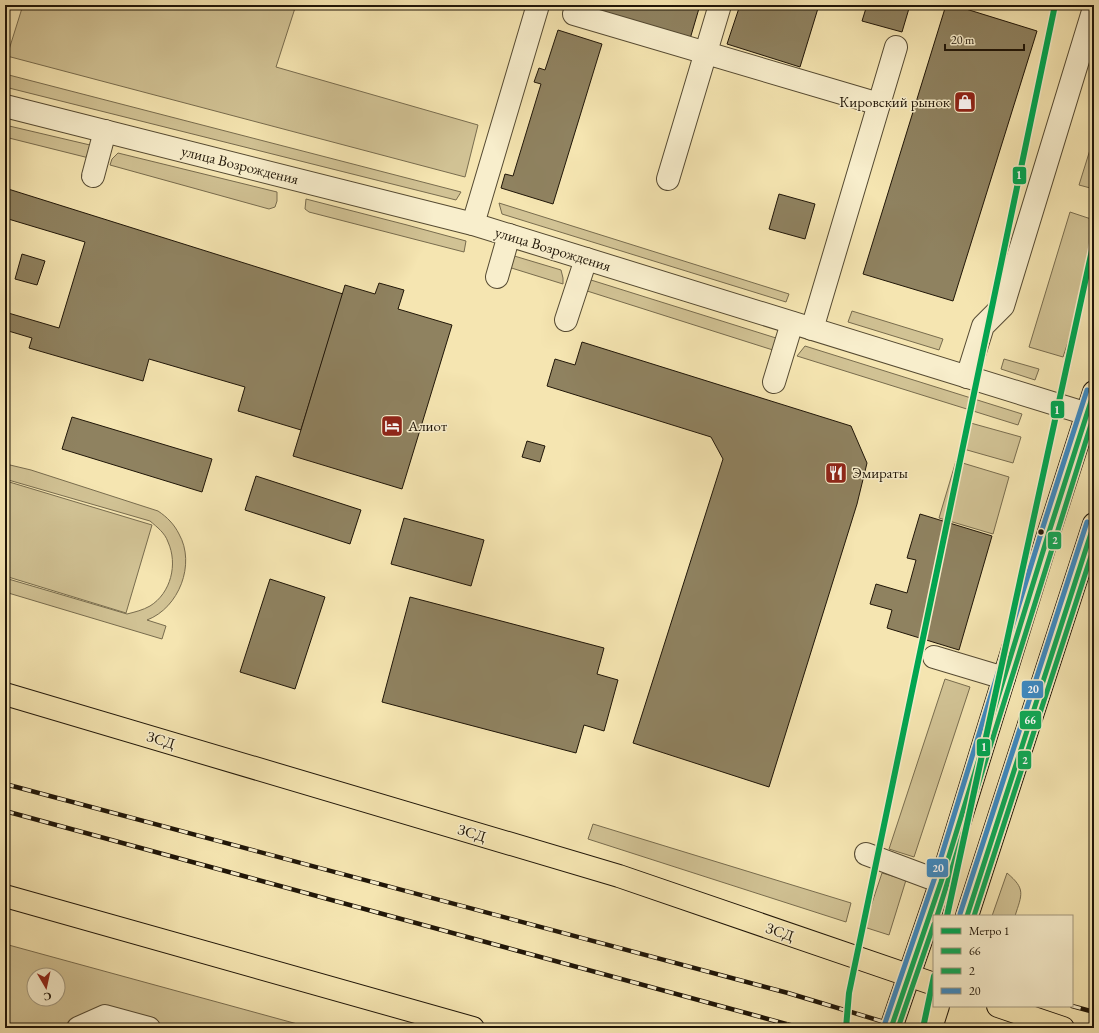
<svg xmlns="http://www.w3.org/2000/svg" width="1099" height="1033" font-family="'EB Garamond',serif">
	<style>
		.green { fill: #d1c294; stroke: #786c4e; fill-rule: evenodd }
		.building { fill: #8f8260; stroke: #201608 }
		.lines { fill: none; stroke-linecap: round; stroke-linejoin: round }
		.minor-casing { stroke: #554a32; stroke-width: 24 }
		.major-casing { stroke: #201608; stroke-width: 24 }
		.highway-casing { stroke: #201608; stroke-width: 24 }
		.minor { stroke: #f8eecc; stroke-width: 22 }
		.major { stroke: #f5e5b1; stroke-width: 22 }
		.highway { stroke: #f5e5b1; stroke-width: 22 }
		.rail-casing { stroke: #201608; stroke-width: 4.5 }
		.rail { stroke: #f8eecc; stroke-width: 3; stroke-dasharray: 9; stroke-linecap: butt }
		.highway-bridge-casing { stroke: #201608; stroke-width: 24; stroke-linecap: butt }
		.highway-bridge { stroke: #f5e5b1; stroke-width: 22 }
		.bus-1-casing { stroke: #f8eecc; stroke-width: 8 }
		.bus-2-casing { stroke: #f8eecc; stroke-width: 8 }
		.bus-3-casing { stroke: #f8eecc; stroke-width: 8 }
		.bus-1 { stroke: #10a855; stroke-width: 5 }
		.bus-2 { stroke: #10a855; stroke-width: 5 }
		.bus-3 { stroke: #3d8ac2; stroke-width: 5 }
		.metro-1-casing { stroke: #f8eecc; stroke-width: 9 }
		.metro-1 { stroke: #00a651; stroke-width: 6 }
		.bus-dot { fill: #201608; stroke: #f8eecc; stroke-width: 1.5 }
		.labels { text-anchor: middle; stroke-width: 3; stroke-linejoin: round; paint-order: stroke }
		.poi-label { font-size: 15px; fill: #201608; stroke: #f8eecc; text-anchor: start }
		.street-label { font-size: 15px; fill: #201608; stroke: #f8eecc }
		.line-badge { stroke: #f8eecc; stroke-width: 1.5 }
		.badge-label { font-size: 11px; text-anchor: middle; font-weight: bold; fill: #fff }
	</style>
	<rect width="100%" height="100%" fill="#f5e5b1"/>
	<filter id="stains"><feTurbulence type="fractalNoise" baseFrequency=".005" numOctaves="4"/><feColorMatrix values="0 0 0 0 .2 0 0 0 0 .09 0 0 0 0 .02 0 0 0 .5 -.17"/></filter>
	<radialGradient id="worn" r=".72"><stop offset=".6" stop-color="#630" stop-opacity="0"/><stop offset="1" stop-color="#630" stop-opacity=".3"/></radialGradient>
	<!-- green -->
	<g class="green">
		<polygon points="23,5 296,5 276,67 478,125 465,177 7,56"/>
		<polygon points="5,74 461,192 456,200 5,87"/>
		<polygon points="5,125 90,145 89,158 5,137"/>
		<polygon points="1094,137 1094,189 1079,185"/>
		<polygon points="118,153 277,192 277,201 275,207 269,209 110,165 112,159"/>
		<polygon points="306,199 407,225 466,241 464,252 309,212 305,209"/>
		<polygon points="499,203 789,294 786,302 502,214"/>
		<polygon points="1070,212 1094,220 1094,265 1063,357 1029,347"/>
		<polygon points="511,255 561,270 563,278 563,284 505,266"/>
		<polygon points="591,280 776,338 776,351 584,290 586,284"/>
		<polygon points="852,311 943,339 939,350 848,322"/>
		<polygon points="805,346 1022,414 1018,425 797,356"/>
		<polygon points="1004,359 1039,369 1035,380 1001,369"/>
		<polygon points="967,422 1021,437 1013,463 960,448"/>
		<polygon points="956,461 1009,477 993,534 939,518"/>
		<path d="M 5,465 L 10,465 L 31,470 L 158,511 C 167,517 174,524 179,534 C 196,564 179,608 147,620 L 166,626 L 162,639 L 5,592 L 5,578 L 127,614 C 135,612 143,610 150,606 C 171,593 178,564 168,542 C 165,533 157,527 150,521 L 5,479 Z"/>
		<polygon points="6,481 152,525 126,613 5,576"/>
		<polygon points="945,679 970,687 914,857 889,849"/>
		<polygon points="593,824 851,903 846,922 588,839"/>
		<polygon points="882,873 906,880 889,935 864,927"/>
		<path d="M 1007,873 C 1026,889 1022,894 1015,916 L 992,916 Z"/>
		<path d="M 5,944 L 312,1028 L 5,1028 ZM 34,975 L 58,975 L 58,999 L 34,999 Z"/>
	</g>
	<!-- building -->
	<g class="building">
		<polygon points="576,5 700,5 690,39"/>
		<polygon points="740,5 819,5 800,67 727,44"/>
		<polygon points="867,5 910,5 902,32 862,21"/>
		<polygon points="946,5 953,5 1037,31 953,301 863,274"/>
		<polygon points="558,30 602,44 553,204 501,188 505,174 513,176 541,84 534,82 539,68 545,70"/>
		<polygon points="5,188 343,294 301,430 238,411 245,387 149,359 143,381 29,348 32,338 5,330 5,312 59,328 85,242 5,218"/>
		<polygon points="779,194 815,204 805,239 769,229"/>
		<polygon points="22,254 45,261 37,285 15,279"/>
		<polygon points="379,283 404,290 398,309 452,325 402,489 293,456 345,285 375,294"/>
		<polygon points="582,342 851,426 867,463 857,504 769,787 633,743 723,459 711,437 547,386 555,359 575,365"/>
		<polygon points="72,417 212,459 202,492 62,449"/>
		<polygon points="527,441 545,446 540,462 522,457"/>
		<polygon points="256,476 361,510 350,544 245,510"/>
		<polygon points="920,514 992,536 959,650 887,628 892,610 870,604 876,584 907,593 916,560 907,558"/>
		<polygon points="404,518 484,540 471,586 391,564"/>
		<polygon points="270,579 325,597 295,689 240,672"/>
		<polygon points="410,597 604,648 597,674 618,680 604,731 584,725 576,753 382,702"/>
	</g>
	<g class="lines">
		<!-- minor casing -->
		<g class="minor-casing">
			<g id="minor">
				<polyline points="574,14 879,104"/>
				<polyline points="5,106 473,224 1094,416"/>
				<polyline points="93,176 105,131"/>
				<polyline points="668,179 720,5"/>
				<polyline points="473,224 538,5"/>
				<polyline points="497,277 509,235"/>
				<polyline points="566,320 586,259"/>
				<polyline points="812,329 896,47"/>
				<polyline points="967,377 983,326 1003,306 1094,8"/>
				<polyline points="774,382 792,323"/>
				<polyline points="934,657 1004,678"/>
				<polyline points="866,854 941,882"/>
				<polyline points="78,1028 105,1016 149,1028"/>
			</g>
		</g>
		<!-- major casing -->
		<g class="major-casing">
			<g id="major">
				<polyline points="967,916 1094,524"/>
				<polyline points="891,1028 941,882 1049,532 1094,392"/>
				<polyline points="931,1028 938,1006"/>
			</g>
		</g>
		<!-- highway casing -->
		<g class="highway-casing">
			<g id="highway">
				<polyline points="5,896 473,1028"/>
				<polyline points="998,1006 1063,1028"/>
			</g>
		</g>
		<!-- minor -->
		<use href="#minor" class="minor"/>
		<!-- major -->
		<use href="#major" class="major"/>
		<!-- highway -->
		<use href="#highway" class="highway"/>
		<!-- rail casing -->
		<g class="rail-casing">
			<g id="rail">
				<polyline points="5,784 788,993 904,1028"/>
				<polyline points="5,811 801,1028"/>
				<polyline points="1072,1006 1094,1012"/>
			</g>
		</g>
		<!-- rail -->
		<use href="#rail" class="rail"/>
		<!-- highway-bridge casing -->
		<g class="highway-bridge-casing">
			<polyline id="highway-bridge" points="5,694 619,876 934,984"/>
		</g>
		<!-- highway-bridge -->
		<use href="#highway-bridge" class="highway-bridge"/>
		<!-- bus-1 casing -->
		<g class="bus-1-casing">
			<g id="bus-1">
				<polyline points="967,916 1094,524"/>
				<polyline points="891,1028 941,882 1049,532 1094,392"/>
			</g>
		</g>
		<!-- bus-2 casing -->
		<g class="bus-2-casing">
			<g id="bus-2">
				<polyline points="937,916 1094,415"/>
				<polyline points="974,916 1094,547"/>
				<polyline points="898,1028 934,924"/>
			</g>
		</g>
		<!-- bus-3 casing -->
		<g class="bus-3-casing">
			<g id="bus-3">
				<polyline points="960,914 1087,522"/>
				<polyline points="884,1026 934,880 1042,530 1087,390"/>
			</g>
		</g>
		<!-- bus-1 -->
		<use href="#bus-1" class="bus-1"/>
		<!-- bus-2 -->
		<use href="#bus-2" class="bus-2"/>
		<!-- bus-3 -->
		<use href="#bus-3" class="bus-3"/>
		<!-- metro-1 casing -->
		<g class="metro-1-casing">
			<g id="metro-1">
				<polyline points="947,916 1094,241"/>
				<polyline points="846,1028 849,993 1055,5"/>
				<polyline points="923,1028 934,976"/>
			</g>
		</g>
		<!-- metro-1 -->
		<use href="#metro-1" class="metro-1"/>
	</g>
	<!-- icons -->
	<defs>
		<g id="shop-square" transform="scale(1.15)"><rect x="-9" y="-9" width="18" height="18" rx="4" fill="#8f2418" stroke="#f8eecc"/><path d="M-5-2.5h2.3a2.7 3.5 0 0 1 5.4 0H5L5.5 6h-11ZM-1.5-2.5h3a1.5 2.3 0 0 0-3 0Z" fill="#fff"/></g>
		<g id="hotel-square" transform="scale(1.15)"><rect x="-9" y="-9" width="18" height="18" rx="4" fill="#8f2418" stroke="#f8eecc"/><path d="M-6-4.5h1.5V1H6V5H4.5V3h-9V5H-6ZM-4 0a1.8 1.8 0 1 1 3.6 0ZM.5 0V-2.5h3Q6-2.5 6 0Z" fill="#fff"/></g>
		<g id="restaurant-square" transform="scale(1.15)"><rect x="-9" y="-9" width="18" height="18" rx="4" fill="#8f2418" stroke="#f8eecc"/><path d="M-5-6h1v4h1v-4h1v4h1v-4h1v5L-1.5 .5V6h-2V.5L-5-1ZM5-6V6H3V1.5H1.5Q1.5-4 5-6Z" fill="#fff"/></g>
	</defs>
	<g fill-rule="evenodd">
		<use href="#shop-square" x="965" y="102"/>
		<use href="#hotel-square" x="392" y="426"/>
		<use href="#restaurant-square" x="836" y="473"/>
	</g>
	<!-- markers -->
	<circle class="bus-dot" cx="1041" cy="532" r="3.5"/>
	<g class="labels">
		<!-- poi labels -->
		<g class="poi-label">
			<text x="950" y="107" text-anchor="end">Кировский рынок</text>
			<text x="408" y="431">Алиот</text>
			<text x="852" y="478">Эмираты</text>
		</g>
		<!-- street labels -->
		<g class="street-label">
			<text transform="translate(240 165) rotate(14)" y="5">улица Возрождения</text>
			<text transform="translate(553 249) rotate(17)" y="5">улица Возрождения</text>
			<text transform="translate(161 740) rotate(17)" y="5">ЗСД</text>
			<text transform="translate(472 833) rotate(17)" y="5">ЗСД</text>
			<text transform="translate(780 932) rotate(19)" y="5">ЗСД</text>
		</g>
	</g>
	<g class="line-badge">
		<rect x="1012" y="166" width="15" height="19" rx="4" fill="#00a651"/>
		<rect x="1050" y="400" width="15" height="19" rx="4" fill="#00a651"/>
		<rect x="1047" y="531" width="15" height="19" rx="4" fill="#10a855"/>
		<rect x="1021" y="680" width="23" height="19" rx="4" fill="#3d8ac2"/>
		<rect x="1019" y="710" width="23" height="20" rx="4" fill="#10a855"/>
		<rect x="976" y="738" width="15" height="19" rx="4" fill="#00a651"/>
		<rect x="1017" y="750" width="15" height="20" rx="4" fill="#10a855"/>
		<rect x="926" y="858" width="23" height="20" rx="4" fill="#3d8ac2"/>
	</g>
	<g class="badge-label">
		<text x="1019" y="179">1</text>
		<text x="1057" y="414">1</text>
		<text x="1055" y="544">2</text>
		<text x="1033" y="693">20</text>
		<text x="1030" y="724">66</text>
		<text x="984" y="751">1</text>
		<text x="1025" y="764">2</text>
		<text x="938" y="872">20</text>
	</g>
	<!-- margin -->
	<rect width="1099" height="1033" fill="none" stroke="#f5e5b1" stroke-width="20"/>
	<rect x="6" y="6" width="1087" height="1021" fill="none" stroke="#201608" stroke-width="2"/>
	<rect x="10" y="10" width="1079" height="1013" fill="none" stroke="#201608"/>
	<!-- legend -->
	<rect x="933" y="915" width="140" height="92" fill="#f8eecc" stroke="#a2987e"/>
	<rect x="941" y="928" width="20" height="6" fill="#00a651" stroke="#a2987e"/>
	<text x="969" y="935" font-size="12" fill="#201608">Метро 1</text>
	<rect x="941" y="948" width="20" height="6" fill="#10a855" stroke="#a2987e"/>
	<text x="969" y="955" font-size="12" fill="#201608">66</text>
	<rect x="941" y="968" width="20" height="6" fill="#10a855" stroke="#a2987e"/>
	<text x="969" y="975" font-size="12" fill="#201608">2</text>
	<rect x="941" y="988" width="20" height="6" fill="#3d8ac2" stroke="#a2987e"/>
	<text x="969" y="995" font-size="12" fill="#201608">20</text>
	<!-- north arrow -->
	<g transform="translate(46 987) rotate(171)"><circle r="19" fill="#f8eecc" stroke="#a2987e"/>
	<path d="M0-3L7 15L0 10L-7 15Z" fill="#8f2418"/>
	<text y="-6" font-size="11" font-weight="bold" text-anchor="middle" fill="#201608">С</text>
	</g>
	<!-- scale -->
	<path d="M945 44v6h79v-6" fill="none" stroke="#201608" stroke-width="2"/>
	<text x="951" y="44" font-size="12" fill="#201608" stroke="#f8eecc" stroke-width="3" paint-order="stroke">20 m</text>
	<rect width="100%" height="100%" filter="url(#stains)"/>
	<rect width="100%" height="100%" fill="url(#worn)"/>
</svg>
